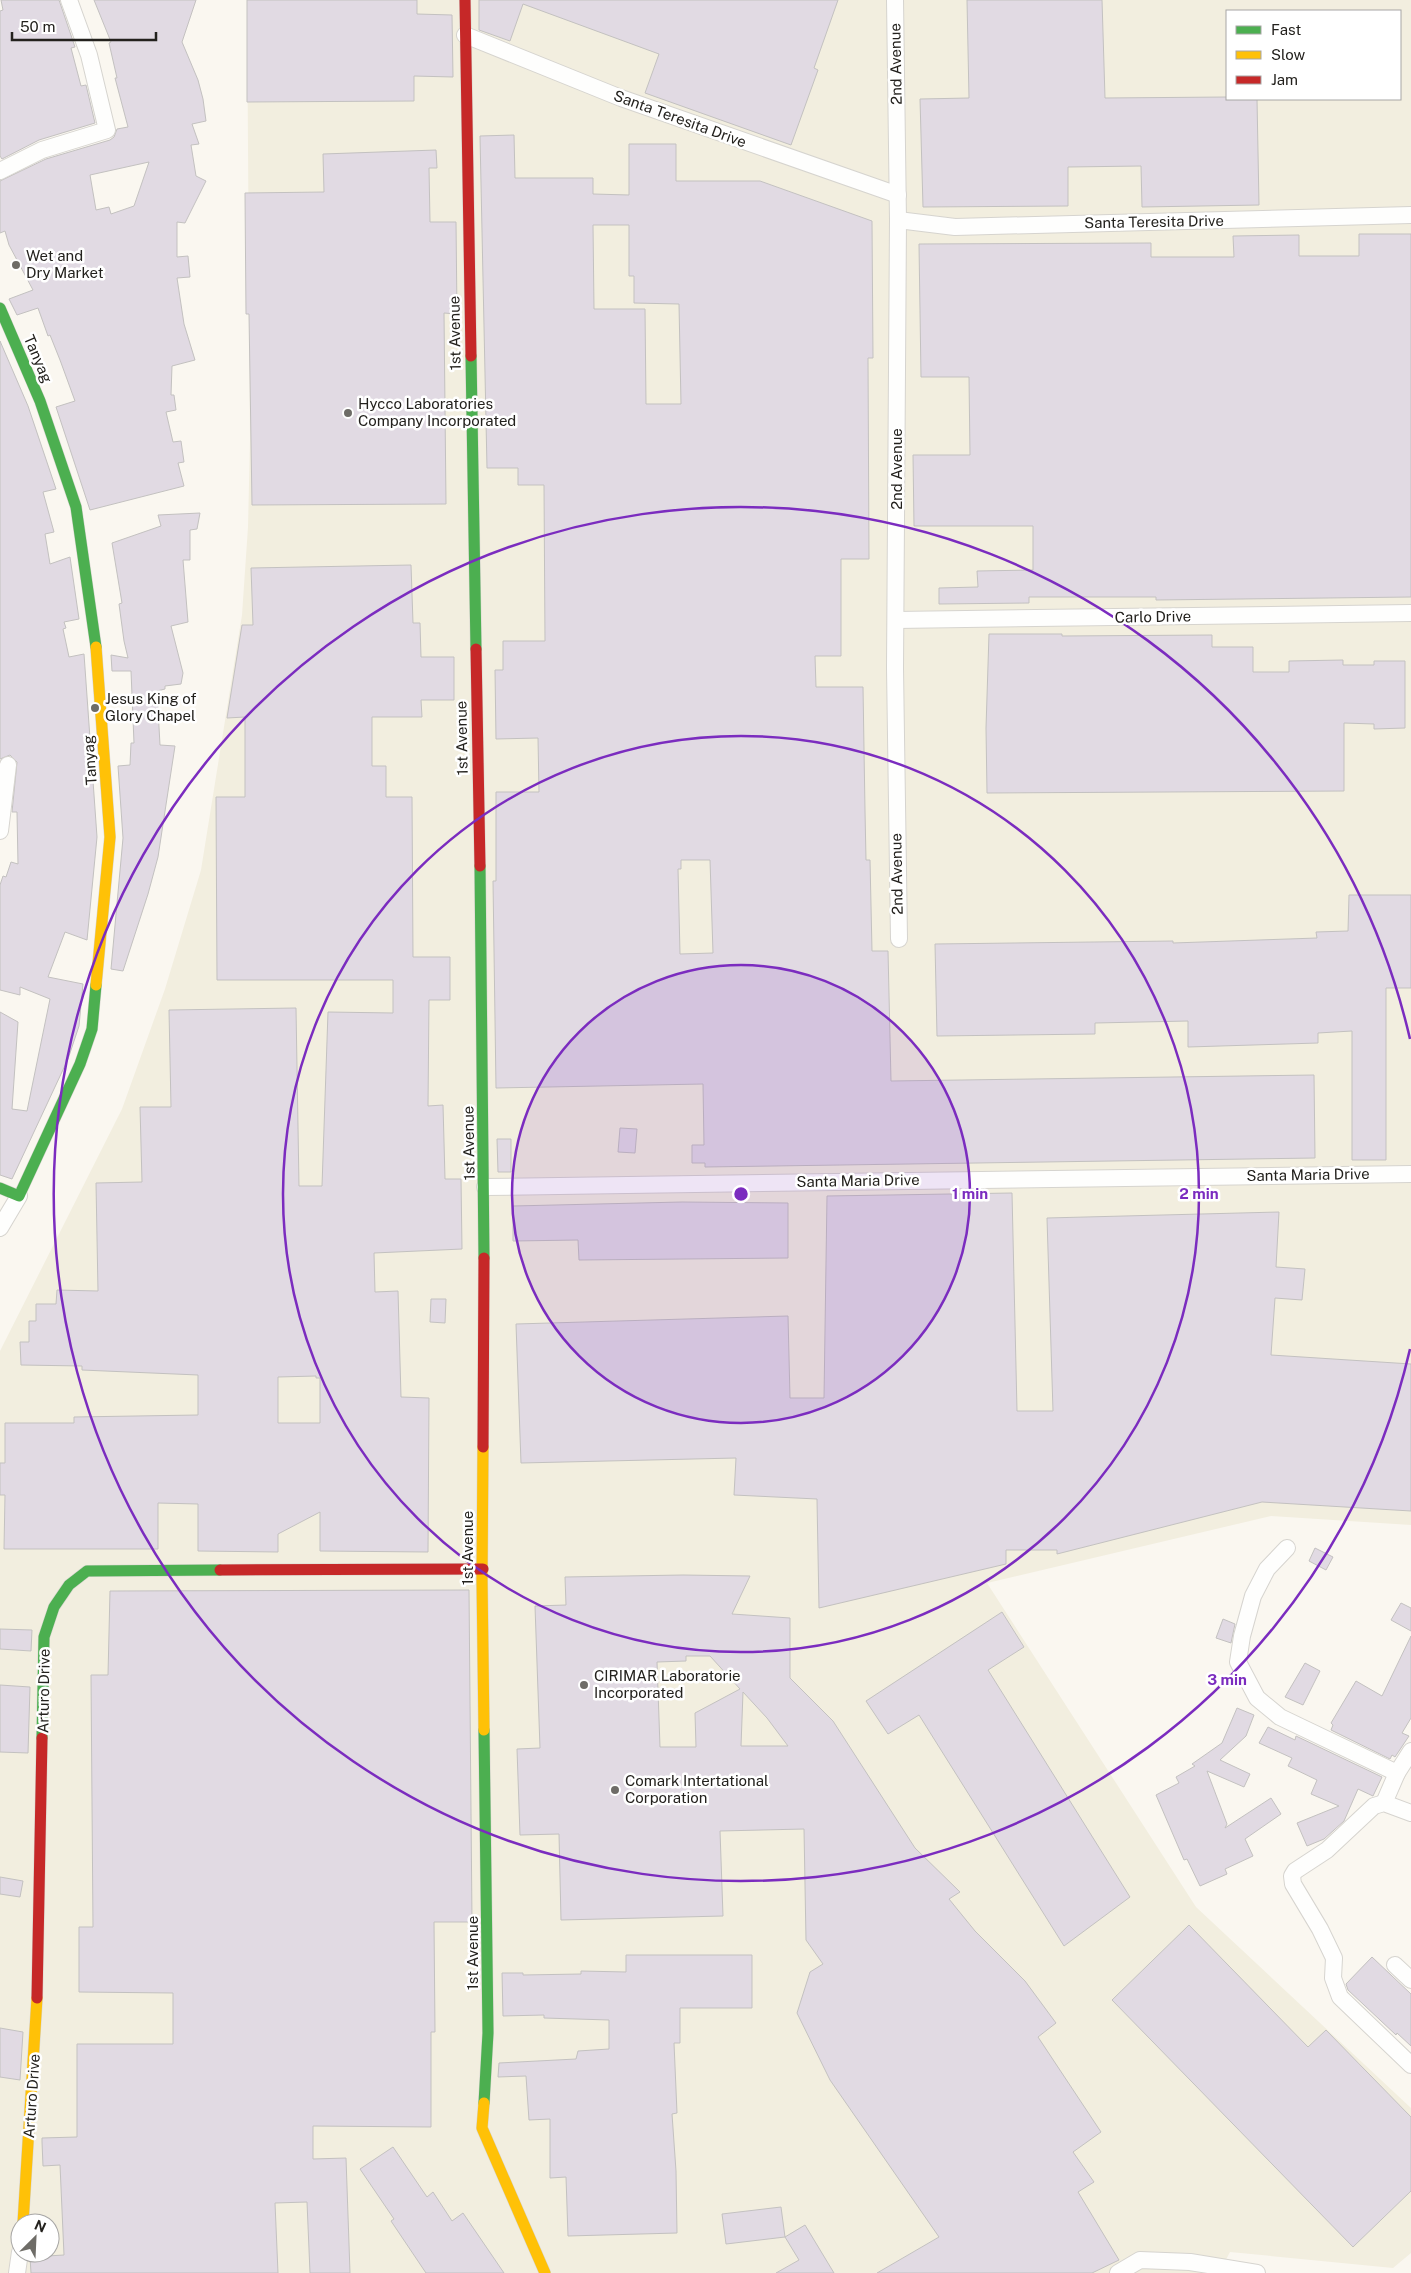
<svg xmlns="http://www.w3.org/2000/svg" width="1411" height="2273" font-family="'Public Sans',sans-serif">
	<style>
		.built { fill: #f2eedf; fill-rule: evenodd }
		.building { fill: #e1dae3; stroke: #c3c1c0; fill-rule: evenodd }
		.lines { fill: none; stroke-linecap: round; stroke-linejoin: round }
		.street-casing { stroke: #d6d4cf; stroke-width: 18 }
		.fast-casing { stroke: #d6d4cf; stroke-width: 12 }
		.slow-casing { stroke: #d6d4cf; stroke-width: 12 }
		.jam-casing { stroke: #d6d4cf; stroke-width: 12 }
		.street { stroke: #fefefd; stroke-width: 16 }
		.fast { stroke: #4caf50; stroke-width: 11 }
		.slow { stroke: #ffc107; stroke-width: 11 }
		.jam { stroke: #c62828; stroke-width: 11 }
		.ring { fill: none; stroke: #7b2cbf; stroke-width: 2.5 }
		.poi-dot { fill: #6e6c67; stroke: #fff; stroke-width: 2 }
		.labels { text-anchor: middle; stroke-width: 5; stroke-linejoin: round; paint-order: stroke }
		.street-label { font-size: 15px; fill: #23211d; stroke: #fff }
		.poi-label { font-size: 15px; fill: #23211d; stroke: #fff; text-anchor: start }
		.centre { fill: #7b2cbf; stroke: #fff; stroke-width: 2.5 }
		.ring-label { font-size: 15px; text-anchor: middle; font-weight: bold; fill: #7b2cbf; stroke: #fff; stroke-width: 5; stroke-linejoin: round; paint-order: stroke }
	</style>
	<rect width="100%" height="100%" fill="#faf7f0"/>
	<!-- built -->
	<path class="built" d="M 247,0 L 1411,0 L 1411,1525 L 1271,1516 L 987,1583 L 1196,1907 L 1411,2108 L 1411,2253 L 1393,2268 L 1230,2252 L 1219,2273 L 0,2273 L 0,1351 L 122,1109 L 165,989 L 201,870 L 242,615 L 248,527 L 250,440 ZM 1227,11 L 1400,11 L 1400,99 L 1227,99 ZM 20,2223 L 50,2223 L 50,2253 L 20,2253 Z"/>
	<!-- building -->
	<g class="building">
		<polygon points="1,0 59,0 75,47 71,48 81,86 86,85 95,123 39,140 2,159 0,156 0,11 3,10"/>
		<path d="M 94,0 L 196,0 L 182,42 L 198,80 L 203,99 L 206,121 L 192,124 L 199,144 L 191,145 L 196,176 L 206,181 L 185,223 L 177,222 L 177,257 L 188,256 L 190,277 L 177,278 L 184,324 L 195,360 L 172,366 L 171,395 L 174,395 L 176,410 L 166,412 L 173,442 L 181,441 L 184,462 L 178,463 L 184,486 L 90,510 L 56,407 L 75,401 L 60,360 L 50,335 L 48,336 L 38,308 L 17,315 L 9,299 L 33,290 L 9,245 L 5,231 L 0,233 L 0,181 L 46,159 L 110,140 L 114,137 L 117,129 L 128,127 L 115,78 L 117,78 L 109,43 L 111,42 ZM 149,162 L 134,206 L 111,214 L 109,207 L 96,210 L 90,175 Z"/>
		<polygon points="247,0 417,0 417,14 452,15 453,77 414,76 414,101 247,102"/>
		<polygon points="479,0 838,0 814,68 818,70 791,145 645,93 659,54 523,4 510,41 479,30"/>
		<polygon points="967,0 1102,0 1105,98 1227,97 1227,99 1257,99 1259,205 1142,207 1141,166 1068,167 1068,206 923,207 920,99 969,98"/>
		<path d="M 514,135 L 515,178 L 593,178 L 593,194 L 629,195 L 629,144 L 676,144 L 676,181 L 760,181 L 872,221 L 873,358 L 868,358 L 869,559 L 841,559 L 841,656 L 815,656 L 816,687 L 863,687 L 865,811 L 866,860 L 870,860 L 872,951 L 888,951 L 891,1081 L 1314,1075 L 1315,1158 L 705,1167 L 705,1163 L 692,1163 L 692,1145 L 704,1145 L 703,1084 L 496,1088 L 493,881 L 496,881 L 496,792 L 539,792 L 538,738 L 496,739 L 495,670 L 503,670 L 503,641 L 545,641 L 544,485 L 518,485 L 518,468 L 487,468 L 480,136 ZM 593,225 L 629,225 L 629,276 L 634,276 L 634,303 L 679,304 L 681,404 L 646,404 L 645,309 L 594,309 ZM 681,860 L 710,860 L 713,953 L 680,954 L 678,869 L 681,869 Z"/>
		<polygon points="436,150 437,168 429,168 430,222 456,222 457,314 444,313 446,504 252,505 249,314 246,314 245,193 324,192 323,154"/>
		<polygon points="1359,234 1411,234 1411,597 1156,600 1156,597 1029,597 1029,603 939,604 939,588 978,587 977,571 1033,570 1033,526 914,526 913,455 970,455 969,377 921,377 919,244 1151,243 1151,257 1234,257 1233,236 1299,235 1299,256 1359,256"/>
		<polygon points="0,341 28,406 56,489 43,492 54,532 45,534 50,564 70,557 79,619 64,622 66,628 63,629 69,657 84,654 97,837 87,940 65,932 48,977 83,984 79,1026 68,1059 12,1179 0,1175 0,1012 18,1022 12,1109 27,1111 50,999 20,987 20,995 0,990 0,885 3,876 6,877 11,862 18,864 17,812 12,812 17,762 10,755 0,759"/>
		<polygon points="200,513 197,529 190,530 190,560 183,560 188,622 171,626 183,673 181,684 165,686 165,689 157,691 160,745 175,746 158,857 148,894 123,971 111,969 123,838 118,766 130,765 131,743 134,743 131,671 112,671 111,655 128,658 124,641 119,604 122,603 112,543 161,526 158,515"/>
		<path d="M 411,565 L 413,623 L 420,623 L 421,657 L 454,657 L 454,700 L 421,700 L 422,717 L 372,717 L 372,766 L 386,766 L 386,797 L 412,797 L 413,957 L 450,957 L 450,1000 L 429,1000 L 428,1106 L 443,1105 L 445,1179 L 461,1179 L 462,1249 L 374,1253 L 375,1292 L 398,1291 L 401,1397 L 429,1398 L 428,1552 L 320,1551 L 320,1512 L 278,1534 L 278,1552 L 198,1551 L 198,1504 L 158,1503 L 158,1549 L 4,1549 L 5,1495 L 0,1495 L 0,1463 L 5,1463 L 5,1423 L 74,1423 L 74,1417 L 198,1415 L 198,1375 L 82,1370 L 82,1366 L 21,1365 L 20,1342 L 29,1342 L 29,1321 L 36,1321 L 36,1304 L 56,1304 L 57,1290 L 98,1291 L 96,1183 L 142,1182 L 140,1107 L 171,1107 L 169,1010 L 296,1008 L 299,1186 L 322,1186 L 328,1012 L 393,1013 L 393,980 L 217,980 L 216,797 L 245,797 L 245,717 L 227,718 L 242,625 L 253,625 L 251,568 ZM 316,1376 L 316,1378 L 320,1378 L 320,1423 L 278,1423 L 278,1377 Z"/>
		<polygon points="989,634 1062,634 1062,636 1212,635 1212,647 1253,647 1253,672 1289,672 1289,661 1343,660 1343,665 1374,665 1374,661 1405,661 1405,728 1374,729 1374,724 1344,723 1344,791 987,793 986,728"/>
		<polygon points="1349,895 1411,895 1411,988 1386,988 1386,1160 1352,1160 1352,1031 1318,1033 1318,1043 1188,1047 1188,1021 1095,1023 1095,1034 937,1036 935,944 1173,941 1173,943 1317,938 1316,932 1348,931"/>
		<polygon points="620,1128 637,1129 635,1153 618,1152"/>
		<polygon points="497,1139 511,1139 511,1172 498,1172"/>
		<polygon points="1012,1193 1017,1411 1053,1411 1047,1218 1279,1212 1276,1267 1305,1269 1302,1300 1275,1298 1271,1355 1411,1364 1411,1511 1262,1502 1057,1554 1057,1550 1006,1550 1006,1564 819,1608 817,1499 734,1495 736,1458 521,1463 516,1324 788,1316 790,1398 824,1398 827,1196"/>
		<polygon points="682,1202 788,1203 788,1258 579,1260 578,1240 513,1241 513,1206"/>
		<polygon points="431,1299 446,1299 445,1323 430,1322"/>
		<polygon points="1315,1548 1333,1557 1326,1570 1309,1561"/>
		<path d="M 683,1575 L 750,1576 L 732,1614 L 790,1618 L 790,1678 L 833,1721 L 915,1848 L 960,1892 L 949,1899 L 975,1931 L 1025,1981 L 1056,2023 L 1038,2037 L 1101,2132 L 1073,2152 L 1094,2182 L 1078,2192 L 1119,2260 L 1092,2273 L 877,2273 L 939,2237 L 830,2080 L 797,2013 L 810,1972 L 823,1964 L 806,1940 L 804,1829 L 720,1831 L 723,1916 L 561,1920 L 559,1834 L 520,1835 L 517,1749 L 540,1748 L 535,1606 L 566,1605 L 565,1577 ZM 686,1656 L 710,1656 L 740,1689 L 695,1713 L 696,1747 L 660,1747 L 657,1662 L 686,1661 ZM 743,1692 L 767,1718 L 788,1746 L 741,1746 Z"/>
		<polygon points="469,1590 472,1922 434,1922 435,2032 431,2032 431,2127 313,2126 313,2159 346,2158 350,2273 310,2273 307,2202 275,2203 278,2273 31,2273 30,2257 64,2255 60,2165 43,2166 42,2142 42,2138 77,2137 77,2044 173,2044 173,1993 79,1992 79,1927 93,1927 91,1675 108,1675 110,1591"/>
		<polygon points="1401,1603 1411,1608 1411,1631 1391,1620"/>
		<polygon points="1002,1612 1024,1647 988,1670 1130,1897 1064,1946 919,1715 888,1734 866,1701"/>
		<polygon points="1223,1619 1235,1624 1231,1643 1216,1638"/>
		<polygon points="0,1629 32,1630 31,1651 0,1649"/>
		<polygon points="1411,1636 1411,1718 1402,1733 1409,1736 1395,1757 1392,1755 1390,1759 1331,1730 1333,1725 1331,1723 1356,1681 1382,1696"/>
		<polygon points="1305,1663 1320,1671 1303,1705 1285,1697"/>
		<polygon points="0,1685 30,1687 28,1753 0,1752"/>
		<polygon points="1237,1708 1254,1715 1246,1736 1220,1760 1250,1774 1244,1787 1207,1771 1227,1824 1225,1828 1271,1798 1281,1814 1245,1839 1253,1856 1225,1869 1227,1874 1200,1886 1187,1859 1184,1860 1156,1795 1179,1783 1176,1777 1195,1766 1192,1764 1222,1743"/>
		<polygon points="1268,1727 1295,1740 1296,1736 1382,1777 1373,1796 1358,1789 1344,1821 1324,1839 1307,1846 1297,1823 1339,1806 1311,1794 1317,1780 1288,1766 1292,1758 1259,1743"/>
		<polygon points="0,1877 23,1881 20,1897 0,1894"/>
		<polygon points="1189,1925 1308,2047 1326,2030 1411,2117 1411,2191 1353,2247 1112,2000"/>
		<polygon points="626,1955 752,1955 752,2008 680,2008 680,2043 674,2043 677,2113 672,2114 676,2171 677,2233 568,2236 566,2177 550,2178 550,2119 529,2120 526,2076 498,2077 499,2063 576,2059 578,2051 609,2049 609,2020 544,2018 544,2015 503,2016 502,1973 523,1973 523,1975 581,1974 581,1971 626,1972"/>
		<polygon points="1372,1957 1411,1994 1411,2046 1397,2033 1396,2035 1348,1990 1346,1984"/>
		<polygon points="0,2028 23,2032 20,2080 0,2077"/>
		<polygon points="393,2147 427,2197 433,2192 452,2221 463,2213 504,2273 426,2273 391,2221 394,2219 360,2169"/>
		<polygon points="781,2207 785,2237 726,2244 722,2214"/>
		<polygon points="805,2225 834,2273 776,2273 799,2260 785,2237"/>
	</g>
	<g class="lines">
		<!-- street casing -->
		<g class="street-casing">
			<g id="street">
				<polyline points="895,0 898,220 895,668 899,939"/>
				<polyline points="465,35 621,98 898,195"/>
				<polyline points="0,171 42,150 107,130 89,55 69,0"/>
				<polyline points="898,220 955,227 1411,215"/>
				<polyline points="896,620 1411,613"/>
				<polyline points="0,831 8,765"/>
				<polyline points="485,1187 1411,1174"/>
				<polyline points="0,1228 19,1196"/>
				<polyline points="1287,1548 1267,1569 1253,1596 1242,1636 1238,1662 1257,1698 1280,1717 1397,1773"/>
				<polyline points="1384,1803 1397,1773 1411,1751"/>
				<polyline points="1411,1813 1384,1803 1374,1806 1327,1850 1295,1871 1292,1876 1293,1884 1320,1929 1334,1958 1333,1978 1340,1997 1411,2065"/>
				<polyline points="1395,1965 1411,1980"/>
				<polyline points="17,2273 20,2252"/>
				<polyline points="1118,2273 1140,2260 1190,2262 1257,2273"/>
			</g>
		</g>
		<!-- fast casing -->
		<g class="fast-casing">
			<g id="fast">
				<polyline points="0,308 40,401 76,507 96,647"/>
				<polyline points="471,356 476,649"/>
				<polyline points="480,866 484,1258"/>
				<polyline points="0,1188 19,1196 80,1064 92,1029 96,985"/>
				<polyline points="42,1738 44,1637 54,1607 69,1585 87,1571 220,1570"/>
				<polyline points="484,2103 488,2033 484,1730"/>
			</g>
		</g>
		<!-- slow casing -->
		<g class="slow-casing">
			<g id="slow">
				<polyline points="96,985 110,837 96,647"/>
				<polyline points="483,1447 482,1579 484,1730"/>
				<polyline points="484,2103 482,2128 545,2273"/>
				<polyline points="23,2223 37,1998"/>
			</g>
		</g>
		<!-- jam casing -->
		<g class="jam-casing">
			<g id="jam">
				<polyline points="465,0 471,356"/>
				<polyline points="476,649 480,866"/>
				<polyline points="483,1447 484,1258"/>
				<polyline points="220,1570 483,1569"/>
				<polyline points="37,1998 42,1738"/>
			</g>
		</g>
		<!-- street -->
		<use href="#street" class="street"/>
		<!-- fast -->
		<use href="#fast" class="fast"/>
		<!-- slow -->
		<use href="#slow" class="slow"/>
		<!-- jam -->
		<use href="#jam" class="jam"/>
	</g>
	<!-- distance rings -->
	<circle cx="741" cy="1194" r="229" fill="#7b2cbf" fill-opacity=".12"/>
	<g class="ring">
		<circle cx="741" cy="1194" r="229"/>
		<circle cx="741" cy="1194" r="458"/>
		<path d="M1410 1349A687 687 0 1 1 1410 1039"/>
	</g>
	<!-- markers -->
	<g class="poi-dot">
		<circle cx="16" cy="265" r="5"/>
		<circle cx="348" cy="413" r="5"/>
		<circle cx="95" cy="708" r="5"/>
		<circle cx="584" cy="1685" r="5"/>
		<circle cx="615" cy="1790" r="5"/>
	</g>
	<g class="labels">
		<!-- street labels -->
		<g class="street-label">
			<text transform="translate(896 64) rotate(-91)" y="5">2nd Avenue</text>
			<text transform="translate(680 119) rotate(20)" y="5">Santa Teresita Drive</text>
			<text transform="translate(1154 222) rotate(-1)" y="5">Santa Teresita Drive</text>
			<text transform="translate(455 333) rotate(-91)" y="5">1st Avenue</text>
			<text transform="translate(38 359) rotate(67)" y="5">Tanyag</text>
			<text transform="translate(897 469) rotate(-90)" y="5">2nd Avenue</text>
			<text transform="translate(1153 617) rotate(-1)" y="5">Carlo Drive</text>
			<text transform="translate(462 738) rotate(-91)" y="5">1st Avenue</text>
			<text transform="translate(90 760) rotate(-94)" y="5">Tanyag</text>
			<text transform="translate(897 874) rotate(-91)" y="5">2nd Avenue</text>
			<text transform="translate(469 1143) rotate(-91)" y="5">1st Avenue</text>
			<text transform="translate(1308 1175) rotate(-1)" y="5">Santa Maria Drive</text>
			<text transform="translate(858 1181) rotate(-1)" y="5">Santa Maria Drive</text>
			<text transform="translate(468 1548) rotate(-90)" y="5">1st Avenue</text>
			<text transform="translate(44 1691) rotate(-89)" y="5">Arturo Drive</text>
			<text transform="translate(473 1953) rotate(-90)" y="5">1st Avenue</text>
			<text transform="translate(32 2096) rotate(-86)" y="5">Arturo Drive</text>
		</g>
		<!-- poi labels -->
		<g class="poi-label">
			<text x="26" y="261">Wet and<tspan x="26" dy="17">Dry Market</tspan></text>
			<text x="358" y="409">Hycco Laboratories<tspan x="358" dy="17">Company Incorporated</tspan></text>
			<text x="105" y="704">Jesus King of<tspan x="105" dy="17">Glory Chapel</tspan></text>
			<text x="594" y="1681">CIRIMAR Laboratorie<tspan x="594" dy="17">Incorporated</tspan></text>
			<text x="625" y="1786">Comark Intertational<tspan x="625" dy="17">Corporation</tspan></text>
		</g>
	</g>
	<circle cx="741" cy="1194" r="8" class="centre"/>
	<g class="ring-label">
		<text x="970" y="1199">1 min</text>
		<text x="1199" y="1199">2 min</text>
		<text x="1227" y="1685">3 min</text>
	</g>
	<!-- legend -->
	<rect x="1226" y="10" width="175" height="90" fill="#ffffff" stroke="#a7a6a5"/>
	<rect x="1236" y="26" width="25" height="8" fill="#4caf50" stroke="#a7a6a5"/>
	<text x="1271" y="35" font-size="15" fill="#23211d">Fast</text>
	<rect x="1236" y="51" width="25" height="8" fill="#ffc107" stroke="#a7a6a5"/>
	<text x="1271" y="60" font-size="15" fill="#23211d">Slow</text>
	<rect x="1236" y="76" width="25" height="8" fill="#c62828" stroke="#a7a6a5"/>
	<text x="1271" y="85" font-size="15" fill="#23211d">Jam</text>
	<!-- north arrow -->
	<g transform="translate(35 2238) rotate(24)"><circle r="24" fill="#ffffff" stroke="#a7a6a5"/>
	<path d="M0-4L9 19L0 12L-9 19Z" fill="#6e6c67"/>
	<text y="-8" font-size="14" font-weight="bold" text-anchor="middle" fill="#23211d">N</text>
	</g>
	<!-- scale -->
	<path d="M12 32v8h144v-8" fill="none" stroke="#23211d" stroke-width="2.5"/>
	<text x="20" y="32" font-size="15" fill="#23211d" stroke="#ffffff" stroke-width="4" paint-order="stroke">50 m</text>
</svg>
